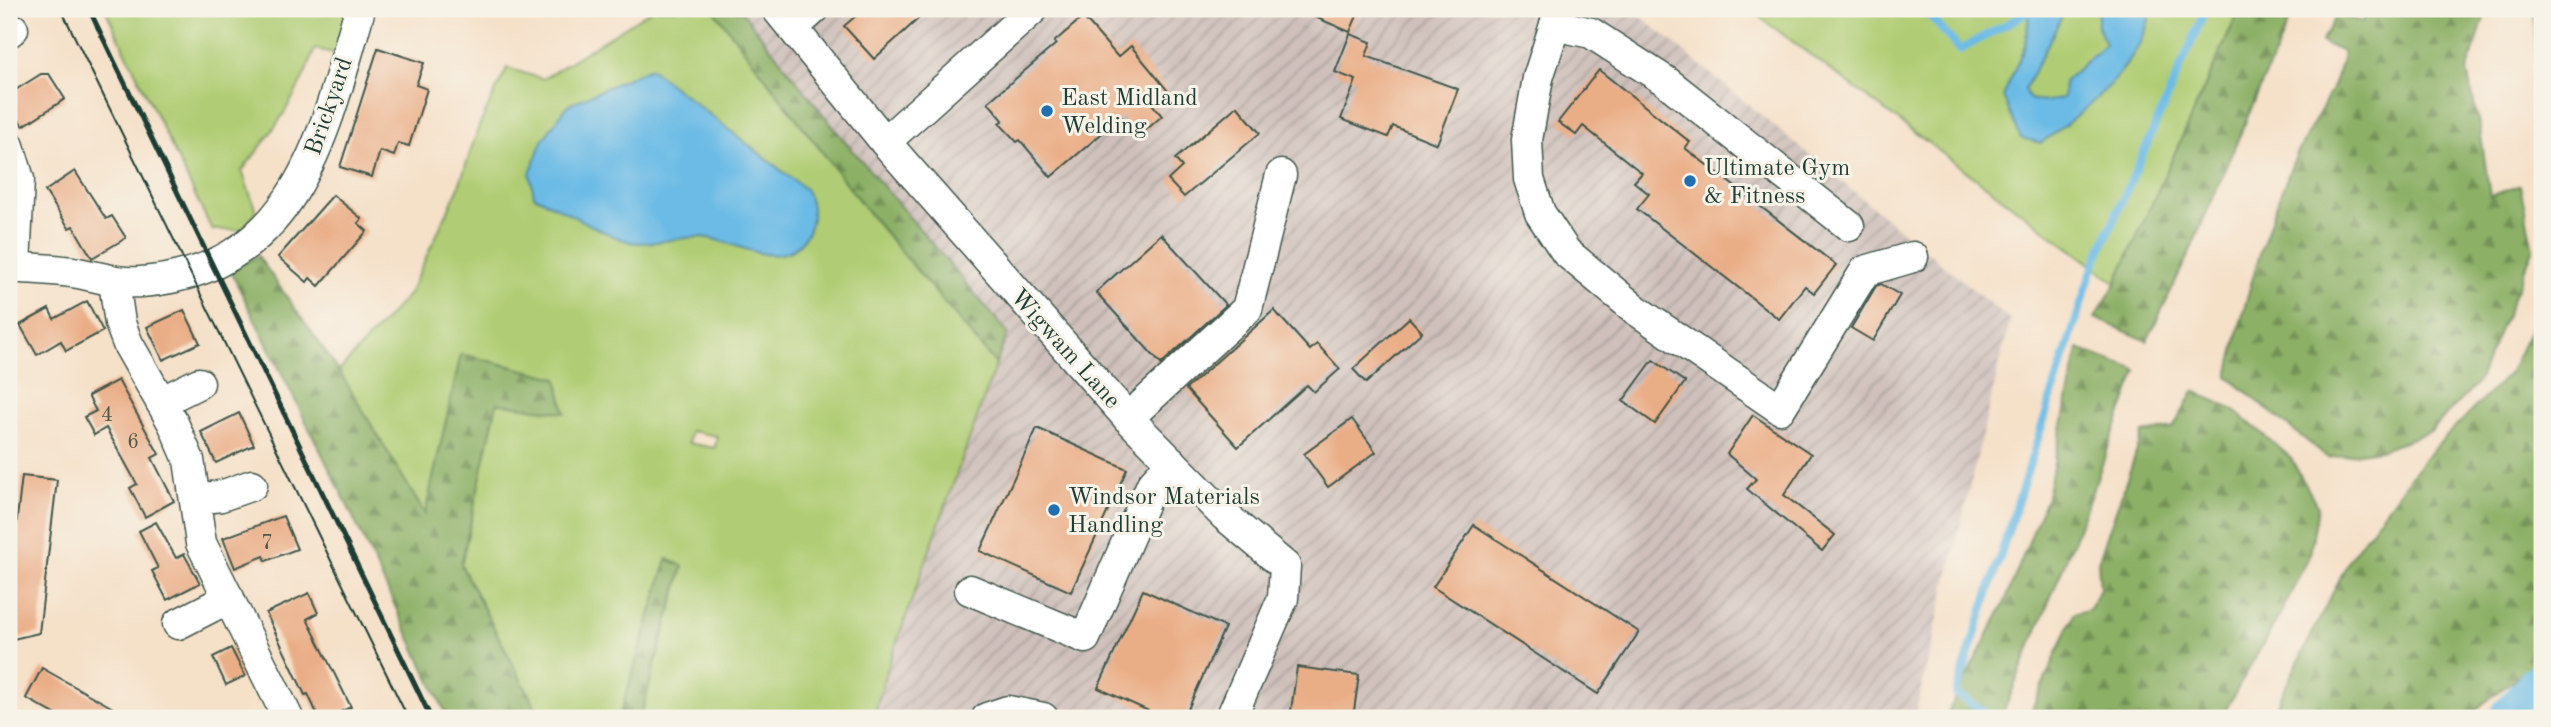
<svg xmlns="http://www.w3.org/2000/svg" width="2551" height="727" font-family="'Old Standard TT',serif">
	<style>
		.industrial { fill: url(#industrial-furrows) }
		.green { fill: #b0cd74; stroke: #688554; stroke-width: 2; fill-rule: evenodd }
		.forest { fill: url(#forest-firs); stroke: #56764d; stroke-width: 2 }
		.water { fill: #6cbbe6; stroke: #467c8d; stroke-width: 2 }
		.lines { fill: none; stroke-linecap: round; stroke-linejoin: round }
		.stream { stroke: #6cbbe6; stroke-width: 8 }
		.river { stroke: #6cbbe6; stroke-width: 47 }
		.building { fill: #eaae87 }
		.minor-casing { stroke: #3f554a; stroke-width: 33 }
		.minor { stroke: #fff; stroke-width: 30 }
		.tram { stroke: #1f3d34; stroke-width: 2 }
		.rail { stroke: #1f3d34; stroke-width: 5 }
		.poi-dot { fill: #1f6fb2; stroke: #f7f3e8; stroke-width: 2.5 }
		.labels { text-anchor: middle; stroke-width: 6; stroke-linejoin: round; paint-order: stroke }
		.number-label { font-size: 21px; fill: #525949 }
		.poi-label { font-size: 24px; fill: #1f3d34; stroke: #f7f3e8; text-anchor: start }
		.street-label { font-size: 24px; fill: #1f3d34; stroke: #f7f3e8 }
	</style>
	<defs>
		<pattern id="industrial-furrows" width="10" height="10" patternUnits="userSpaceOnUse" patternTransform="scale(1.75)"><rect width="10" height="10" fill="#cfc0bb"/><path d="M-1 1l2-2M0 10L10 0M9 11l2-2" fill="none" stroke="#a79d99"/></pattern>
		<pattern id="forest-firs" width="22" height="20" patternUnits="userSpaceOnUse" patternTransform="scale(1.75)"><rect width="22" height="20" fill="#8cb066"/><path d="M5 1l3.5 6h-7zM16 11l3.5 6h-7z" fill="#729055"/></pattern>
	</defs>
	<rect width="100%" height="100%" fill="#f7f3e8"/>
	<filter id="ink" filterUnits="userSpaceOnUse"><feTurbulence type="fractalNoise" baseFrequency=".0143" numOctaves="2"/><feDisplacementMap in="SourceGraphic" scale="14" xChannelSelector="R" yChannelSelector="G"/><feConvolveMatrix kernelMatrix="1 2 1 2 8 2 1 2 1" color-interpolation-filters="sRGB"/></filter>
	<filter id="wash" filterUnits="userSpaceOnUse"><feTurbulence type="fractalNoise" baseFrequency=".00686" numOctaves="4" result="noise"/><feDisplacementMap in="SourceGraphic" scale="28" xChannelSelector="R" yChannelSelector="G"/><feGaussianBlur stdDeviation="1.57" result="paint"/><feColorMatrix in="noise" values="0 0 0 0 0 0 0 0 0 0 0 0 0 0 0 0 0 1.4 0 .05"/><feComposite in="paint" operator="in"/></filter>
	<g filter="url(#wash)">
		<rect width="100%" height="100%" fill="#f5e0c8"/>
		<!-- industrial -->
		<polygon class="industrial" points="740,9 1632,9 2010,320 1914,718 874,718 884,678 1007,333 843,139"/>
		<!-- green -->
		<g class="green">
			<path d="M 105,9 L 352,9 L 339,54 L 315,49 C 297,99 274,130 242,171 L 256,211 L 242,230 L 212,230 Z"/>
			<path d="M 653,9 L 713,9 L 871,216 L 996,364 L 884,678 L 874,718 L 640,718 L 683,567 L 668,559 L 619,718 L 541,718 L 461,565 L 497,403 L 564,412 L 557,378 L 461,354 L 425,515 L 339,371 L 409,294 L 458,189 L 479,126 L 507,68 L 543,79 ZM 691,431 L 717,436 L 715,448 L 688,443 Z"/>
			<polygon points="1749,9 2240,9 2116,283"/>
		</g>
		<!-- forest -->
		<g class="forest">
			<polygon points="713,9 740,9 843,139 1008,333 996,364 871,216"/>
			<polygon points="2240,9 2294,9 2191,249 2147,341 2095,318 2116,283"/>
			<path d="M 2368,9 L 2487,9 L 2467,72 L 2480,129 L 2490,196 L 2520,185 L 2533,250 L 2478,382 L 2431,431 L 2385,449 L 2328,458 L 2228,377 C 2243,305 2264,233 2292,165 C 2308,126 2337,94 2343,52 L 2321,42 L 2338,14 L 2363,22 Z"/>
			<polygon points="2534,9 2542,9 2542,161"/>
			<polygon points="258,256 339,371 425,514 461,354 557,378 565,413 497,403 461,565 541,718 448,718 343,496 230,270"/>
			<polygon points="2542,289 2542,658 2480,706 2473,718 2270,718 2350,558 2423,460 2510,372 2533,323"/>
			<polygon points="2078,349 2137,370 2071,548 2001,718 1945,718 2003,606 2047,496"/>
			<polygon points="2194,391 2234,410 2290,457 2318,507 2310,554 2284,607 2221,718 2028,718 2074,614 2090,609 2100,589 2098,562 2143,433 2173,428"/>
			<polygon points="667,559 683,566 640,718 619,718"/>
		</g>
		<!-- water -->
		<g class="water">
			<path d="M 2030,9 L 2063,9 L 2064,12 L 2025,89 L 2030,99 L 2045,102 L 2063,98 L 2064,82 L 2105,44 L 2098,26 L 2098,9 L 2151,9 C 2144,63 2083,114 2041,143 L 2021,138 L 2003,97 L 2025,45 Z"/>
			<path d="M 650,68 L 805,189 C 812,200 815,215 809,229 C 786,281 735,238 700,237 C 681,237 647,246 631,242 C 606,236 560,208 534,196 L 530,173 L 542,141 L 568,105 Z"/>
		</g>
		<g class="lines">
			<!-- stream -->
			<g class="stream">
				<polyline points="1924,9 1960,50 2034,9"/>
				<polyline points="1994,718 1956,694 2092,270 2206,9"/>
			</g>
			<!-- river -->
			<polyline class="river" points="2513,718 2542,685"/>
		</g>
		<g id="blocks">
			<!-- building -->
			<g class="building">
				<polygon points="864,9 929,9 874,59 844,26"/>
				<polygon points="1296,9 1360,9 1350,32"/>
				<polygon points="1083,17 1118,57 1131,46 1168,91 1152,104 1162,116 1138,137 1121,117 1051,177 1020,140 1017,142 999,123 1003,120 988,102 1056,44 1054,42"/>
				<polygon points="1350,34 1371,42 1366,56 1458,89 1437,144 1393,126 1388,137 1341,119 1356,80 1335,72"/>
				<polygon points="378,48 424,63 416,85 427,89 409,146 398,143 394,156 380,151 372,177 340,167"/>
				<polygon points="1599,70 1690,142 1685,148 1836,265 1814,293 1805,286 1779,319 1637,209 1649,194 1634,182 1642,173 1583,126 1576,135 1558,122"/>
				<polygon points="41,74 49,74 65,99 23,126 9,104 9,94"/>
				<polygon points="1237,106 1260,133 1184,197 1168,180 1182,167 1175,159"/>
				<polygon points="75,171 106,219 112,216 126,238 92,258 73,226 69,228 45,191"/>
				<polygon points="333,195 362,219 358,223 367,231 319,286 310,278 307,282 278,257"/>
				<polygon points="1161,234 1226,305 1161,364 1096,292"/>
				<polygon points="1881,284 1900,295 1873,341 1851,328 1876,286"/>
				<polygon points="87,301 103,331 66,351 61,341 37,355 20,325 49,309 54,319"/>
				<polygon points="184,310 200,343 163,360 147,327"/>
				<polygon points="1274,310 1310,350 1317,344 1340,369 1314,392 1307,385 1238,447 1186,389"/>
				<polygon points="1409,318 1422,332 1366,383 1353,369"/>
				<polygon points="1653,360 1685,382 1655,424 1623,401"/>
				<polygon points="118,380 159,454 152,458 174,501 145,517 130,488 137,484 106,428 94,435 84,417 96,411 88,396"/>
				<polygon points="239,413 254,445 216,463 201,432"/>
				<polygon points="1753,415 1811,454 1784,495 1835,535 1822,551 1747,489 1756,479 1727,454"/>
				<polygon points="1352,419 1376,452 1328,487 1304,454"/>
				<polygon points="1037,428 1127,469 1071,592 980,551"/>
				<polygon points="22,476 57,480 39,633 9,640 9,586"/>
				<polygon points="283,516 297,549 266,561 264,556 235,568 223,538"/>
				<polygon points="156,522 176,558 184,554 200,583 167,600 152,571 158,568 139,531"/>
				<polygon points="1474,525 1639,632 1598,694 1433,587"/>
				<polygon points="1143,590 1225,627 1184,718 1164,718 1098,688"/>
				<polygon points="309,593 318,613 307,619 351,707 327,718 319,718 308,694 305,695 266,613"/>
				<polygon points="231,648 245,676 226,685 213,657"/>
				<polygon points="1297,667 1359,675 1353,718 1290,718"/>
				<polygon points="42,668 86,693 131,718 62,718 26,698"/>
			</g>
		</g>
	</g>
	<g filter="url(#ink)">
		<use href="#blocks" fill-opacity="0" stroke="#3f554a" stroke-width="2"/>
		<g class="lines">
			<!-- minor casing -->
			<g class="minor-casing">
				<g id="minor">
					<polyline points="777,9 885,142"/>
					<polyline points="1033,9 885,142 1128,418 1224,515 1285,566 1283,598 1231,718"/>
					<polyline points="1560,9 1538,78 1527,140 1529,179 1540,213 1566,252 1636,310 1780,409 1865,271 1913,257"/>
					<polyline points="1555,25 1591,33 1667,82 1849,226"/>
					<polyline points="793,28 814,9"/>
					<polyline points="9,32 13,29"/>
					<polyline points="9,146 19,179 15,267"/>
					<path d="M 9,267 C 32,269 55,269 78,273 C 99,277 119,284 141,282 C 298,270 324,133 360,9"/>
					<polyline points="114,282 120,323 128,344 173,423 189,460 201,543 288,718"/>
					<polyline points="161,402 199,383"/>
					<polyline points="1128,418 1247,309 1281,175"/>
					<polyline points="195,499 221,496 252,485"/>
					<polyline points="970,590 1085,638 1152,484 1172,462"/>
					<polyline points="178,624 229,598"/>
					<polyline points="987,718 1008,711 1043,718"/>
				</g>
			</g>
			<!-- minor -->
			<use href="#minor" class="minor"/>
			<!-- tram -->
			<polyline class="tram" points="61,9 408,718"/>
			<!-- rail -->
			<polyline class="rail" points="89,9 431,718"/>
		</g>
	</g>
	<!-- markers -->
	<g class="poi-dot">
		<circle cx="1047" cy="111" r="7"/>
		<circle cx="1690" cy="181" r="7"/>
		<circle cx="1054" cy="510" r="7"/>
	</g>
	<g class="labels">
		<!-- number labels -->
		<g class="number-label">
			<text x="107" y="421">4</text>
			<text x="133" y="448">6</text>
			<text x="267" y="549">7</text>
		</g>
		<!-- poi labels -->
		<g class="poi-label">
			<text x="1061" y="105">East Midland<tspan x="1061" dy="28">Welding</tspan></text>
			<text x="1704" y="175">Ultimate Gym<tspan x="1704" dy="28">&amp; Fitness</tspan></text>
			<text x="1068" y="504">Windsor Materials<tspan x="1068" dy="28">Handling</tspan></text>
		</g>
		<!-- street labels -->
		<g class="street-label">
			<text transform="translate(328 106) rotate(-71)" y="8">Brickyard</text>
			<text transform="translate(1066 348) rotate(48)" y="8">Wigwam Lane</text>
		</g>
	</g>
	<!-- margin -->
	<rect width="2551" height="727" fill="none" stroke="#f7f3e8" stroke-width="35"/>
</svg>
